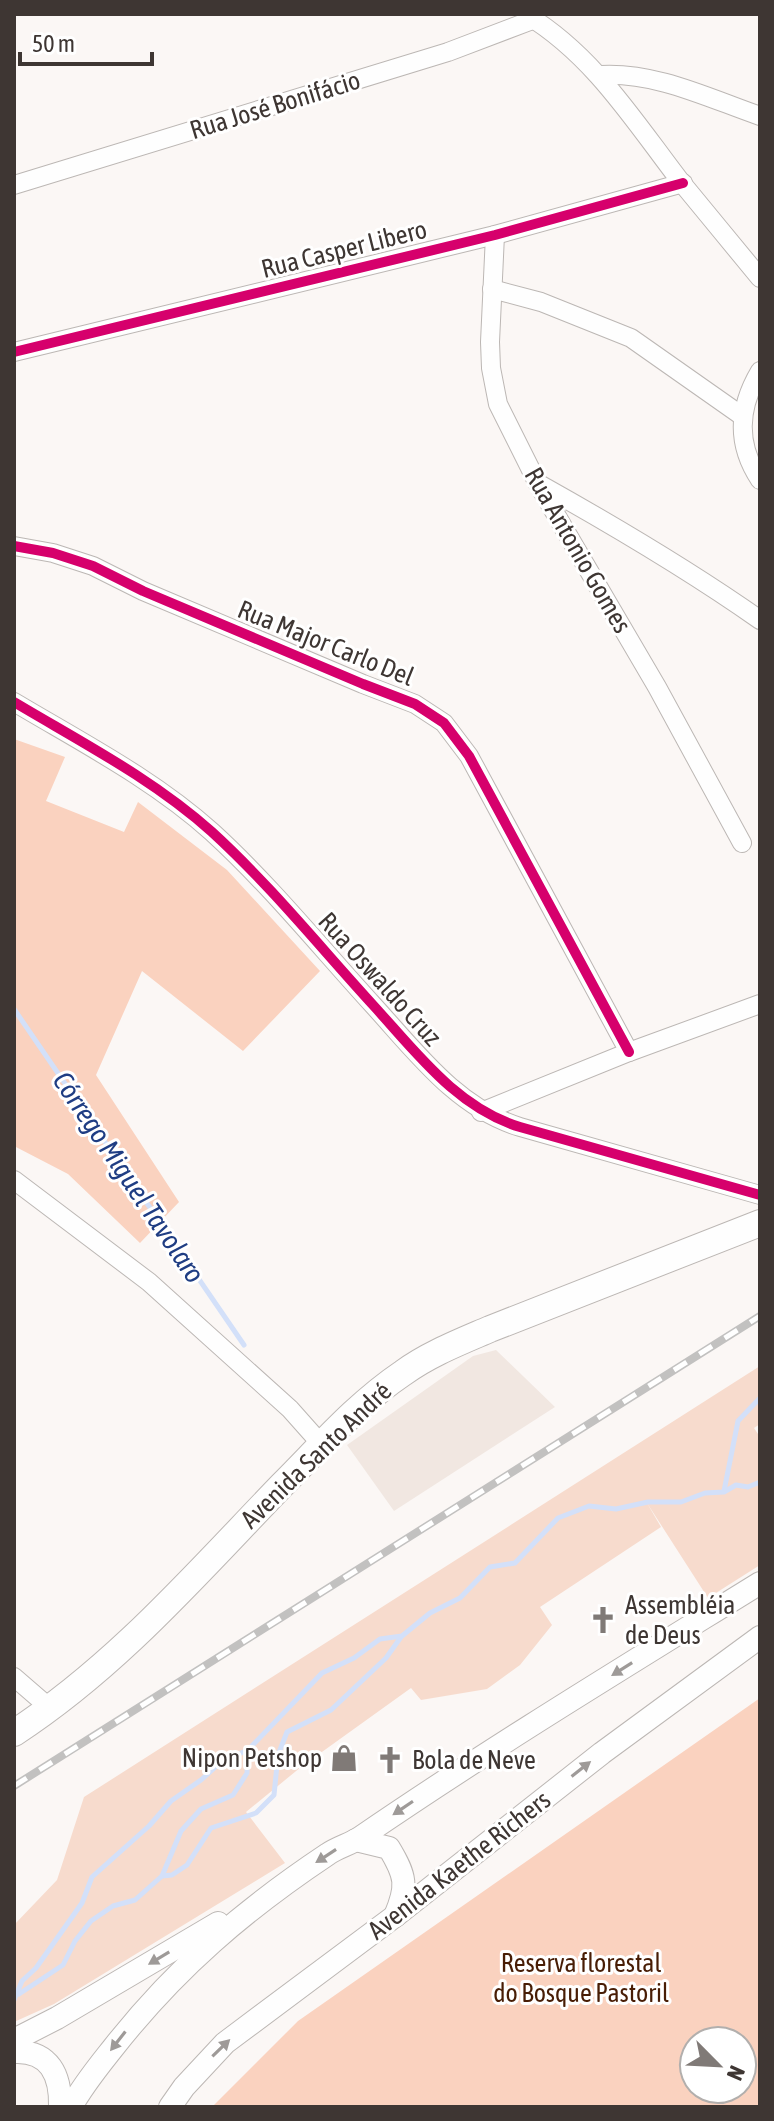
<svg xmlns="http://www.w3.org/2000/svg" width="774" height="2121" font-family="'Asap Condensed',sans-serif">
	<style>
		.built { fill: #f1e7e1 }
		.green { fill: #f7dbcd }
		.forest { fill: #fad2bf; fill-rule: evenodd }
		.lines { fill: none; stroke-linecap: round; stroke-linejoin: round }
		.stream { stroke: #d3e0f9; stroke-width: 5 }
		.minor-casing { stroke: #bcb7b4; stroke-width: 20 }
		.major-casing { stroke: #bcb7b4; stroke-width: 24 }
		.highway-casing { stroke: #bcb7b4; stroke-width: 28 }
		.minor { stroke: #fefefe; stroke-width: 18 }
		.major { stroke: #fefefe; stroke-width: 22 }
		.highway { stroke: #fefefe; stroke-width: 26 }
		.rail-casing { stroke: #c2c1c0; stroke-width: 8 }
		.rail { stroke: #fff; stroke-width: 5; stroke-dasharray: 15; stroke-linecap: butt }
		.cycleway-casing { stroke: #fff; stroke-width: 15 }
		.cycleway { stroke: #d6006c; stroke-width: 10 }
		.oneway { fill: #9e9a98 }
		.labels { text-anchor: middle; stroke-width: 6; stroke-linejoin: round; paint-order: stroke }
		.street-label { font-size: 26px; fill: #3e3633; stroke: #fff }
		.poi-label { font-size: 26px; fill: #3e3633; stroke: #fff; text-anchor: start }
		.park-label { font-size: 26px; fill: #481d05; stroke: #fff }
		.water-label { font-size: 28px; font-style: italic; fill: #1f3d83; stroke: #fff }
	</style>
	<rect width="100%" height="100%" fill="#fbf7f5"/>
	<!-- built -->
	<polygon class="built" points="496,1350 555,1407 394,1511 347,1445 473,1356"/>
	<!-- green -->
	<polygon class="green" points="760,1366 760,1424 754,1428 760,1437 760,1565 708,1598 647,1503 661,1527 540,1607 552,1625 520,1665 487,1689 421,1700 411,1688 301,1767 246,1812 285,1863 54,2004 14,2022 14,1925 57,1880 84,1797"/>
	<!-- forest -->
	<g class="forest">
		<polygon points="14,739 65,757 46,801 124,832 138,802 227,870 320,971 243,1051 142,971 96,1075 179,1202 140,1243 68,1174 14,1146"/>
		<path d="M 760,1698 L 760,2107 L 212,2107 L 298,2021 ZM 694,2041 L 742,2041 L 742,2089 L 694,2089 Z"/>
	</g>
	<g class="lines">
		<!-- stream -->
		<g class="stream">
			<polyline points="14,1009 244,1345"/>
			<polyline points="724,1491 738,1421 760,1398"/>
			<polyline points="162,1876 172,1875 187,1865 211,1828 256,1813 274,1795 278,1755 287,1732 331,1710 386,1658 401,1637"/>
			<polyline points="19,1994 63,1965 75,1941 91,1921 113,1906 135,1900 162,1876 181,1831 201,1809 233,1795 247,1773 248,1750"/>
			<polyline points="14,2000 22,1981 36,1968 82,1903 92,1877 149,1826 171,1801 201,1780 221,1762 248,1750 322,1673 354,1658 380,1639 402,1636 430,1613 460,1598 490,1567 515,1563 558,1518 589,1506 616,1509 648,1502 681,1502 705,1493 724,1492 736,1485 748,1487 760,1482"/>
		</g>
		<!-- minor casing -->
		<g class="minor-casing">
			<g id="minor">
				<path d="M 527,15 C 594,56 634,121 681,182 C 707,214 734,246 760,278"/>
				<path d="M 601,75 C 656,72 708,98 760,116"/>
				<polyline points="14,185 448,52 535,19"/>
				<polyline points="495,235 490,342 491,368 498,404 538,484 657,687 742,843"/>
				<polyline points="492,289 541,302 631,338 742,416"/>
				<polyline points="14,352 495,235 683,183"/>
				<path d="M 760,371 C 738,408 736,444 760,480"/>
				<path d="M 541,485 C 616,527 689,570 760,620"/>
				<polyline points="14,546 53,553 93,566 143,591 363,684 415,704 444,723 469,756 629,1052"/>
				<path d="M 14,702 C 81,742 153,779 212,832 C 270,885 320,947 373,1005 C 416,1052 457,1108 520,1127 L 760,1195"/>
				<polyline points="481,1112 629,1052 760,1004"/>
				<polyline points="14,1180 149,1282 290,1409 322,1445"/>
				<polyline points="14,1677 51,1709"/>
			</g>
		</g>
		<!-- major casing -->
		<g class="major-casing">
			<g id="major">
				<path d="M 356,1840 L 389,1848 C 406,1876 408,1886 395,1916"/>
				<polyline points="14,2040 57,2018 218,1923"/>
				<path d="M 14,2052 C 50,2050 61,2076 60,2107"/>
				<path d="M 71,2107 C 83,2085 98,2067 113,2048 C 176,1968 244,1910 328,1854 C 338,1847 351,1844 361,1837 C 491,1748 626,1666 760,1583"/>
				<polyline points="170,2107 184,2087 225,2043 395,1916 602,1753 760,1637"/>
			</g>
		</g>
		<!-- highway casing -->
		<g class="highway-casing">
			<path id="highway" d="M 14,1733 C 117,1666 197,1573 282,1485 C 321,1446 357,1404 403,1373 C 429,1354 460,1342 490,1329 L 760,1223"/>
		</g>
		<!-- minor -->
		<use href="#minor" class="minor"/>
		<!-- major -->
		<use href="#major" class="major"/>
		<!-- highway -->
		<use href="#highway" class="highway"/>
		<!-- rail casing -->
		<g class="rail-casing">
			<polyline id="rail" points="14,1786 760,1316"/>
		</g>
		<!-- rail -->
		<use href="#rail" class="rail"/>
		<!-- cycleway casing -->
		<g class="cycleway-casing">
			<g id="cycleway">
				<polyline points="14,352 495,235 683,183"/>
				<polyline points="14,546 53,553 93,566 143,591 363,684 415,704 444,723 469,756 629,1052"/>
				<path d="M 14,702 C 81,742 153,779 212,832 C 270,885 320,947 373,1005 C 416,1052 457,1108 520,1127 L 760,1195"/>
			</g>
		</g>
		<!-- cycleway -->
		<use href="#cycleway" class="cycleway"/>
	</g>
	<!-- one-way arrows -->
	<defs><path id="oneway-solid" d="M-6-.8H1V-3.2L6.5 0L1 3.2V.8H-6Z" transform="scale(2)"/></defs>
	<g class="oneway">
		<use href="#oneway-solid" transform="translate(622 1669) rotate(148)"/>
		<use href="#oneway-solid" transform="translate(581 1769) rotate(-38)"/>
		<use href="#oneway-solid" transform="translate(403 1808) rotate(146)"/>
		<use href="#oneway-solid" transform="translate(326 1856) rotate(147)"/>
		<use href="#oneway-solid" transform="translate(159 1958) rotate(149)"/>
		<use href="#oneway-solid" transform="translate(118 2041) rotate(128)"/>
		<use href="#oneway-solid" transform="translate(221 2048) rotate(-44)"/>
	</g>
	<!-- icons -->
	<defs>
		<g id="church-bare" transform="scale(2.16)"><path d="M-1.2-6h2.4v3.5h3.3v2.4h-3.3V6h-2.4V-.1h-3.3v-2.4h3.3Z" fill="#807a77" stroke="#fff" stroke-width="2.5" paint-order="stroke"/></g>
		<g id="shop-bare" transform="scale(2.16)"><path d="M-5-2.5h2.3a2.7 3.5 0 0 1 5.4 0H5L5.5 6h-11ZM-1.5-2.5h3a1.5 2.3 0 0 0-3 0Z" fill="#807a77" stroke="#fff" stroke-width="2.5" paint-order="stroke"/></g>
	</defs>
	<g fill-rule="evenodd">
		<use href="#church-bare" x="603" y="1620"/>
		<use href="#shop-bare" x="344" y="1758"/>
		<use href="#church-bare" x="390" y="1760"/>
	</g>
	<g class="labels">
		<!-- street labels -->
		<g class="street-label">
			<text transform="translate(275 105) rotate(-17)" y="9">Rua José Bonifácio</text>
			<text transform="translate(344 249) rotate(-14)" y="9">Rua Casper Libero</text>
			<text transform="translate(578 550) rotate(60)" y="9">Rua Antonio Gomes</text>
			<text transform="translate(326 643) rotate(22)" y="9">Rua Major Carlo Del</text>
			<text transform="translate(380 979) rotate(48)" y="9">Rua Oswaldo Cruz</text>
			<text transform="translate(316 1455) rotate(-44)" y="9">Avenida Santo André</text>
			<text transform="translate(459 1865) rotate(-38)" y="9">Avenida Kaethe Richers</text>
		</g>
		<!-- poi labels -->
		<g class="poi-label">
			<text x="625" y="1614">Assembléia<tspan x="625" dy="30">de Deus</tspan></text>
			<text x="322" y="1767" text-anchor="end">Nipon Petshop</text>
			<text x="412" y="1769">Bola de Neve</text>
		</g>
		<!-- park labels -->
		<g class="park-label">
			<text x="581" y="1972">Reserva florestal<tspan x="581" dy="30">do Bosque Pastoril</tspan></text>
		</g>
		<!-- water labels -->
		<g class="water-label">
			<text transform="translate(129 1177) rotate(56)" y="10">Córrego Miguel Tavolaro</text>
		</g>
	</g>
	<!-- border -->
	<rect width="774" height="2121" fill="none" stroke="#3e3633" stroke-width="32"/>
	<!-- north arrow -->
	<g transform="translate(718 2065) rotate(114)"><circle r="38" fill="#ffffff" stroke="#b2afad" stroke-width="2"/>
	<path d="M0-6L14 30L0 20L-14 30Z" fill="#807a77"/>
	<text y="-12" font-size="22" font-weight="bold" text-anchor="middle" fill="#3e3633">N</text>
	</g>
	<!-- scale -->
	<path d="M20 52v12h132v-12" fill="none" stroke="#3e3633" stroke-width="4"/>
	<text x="32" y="52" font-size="24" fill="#3e3633" stroke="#ffffff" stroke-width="6" paint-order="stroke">50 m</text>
</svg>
